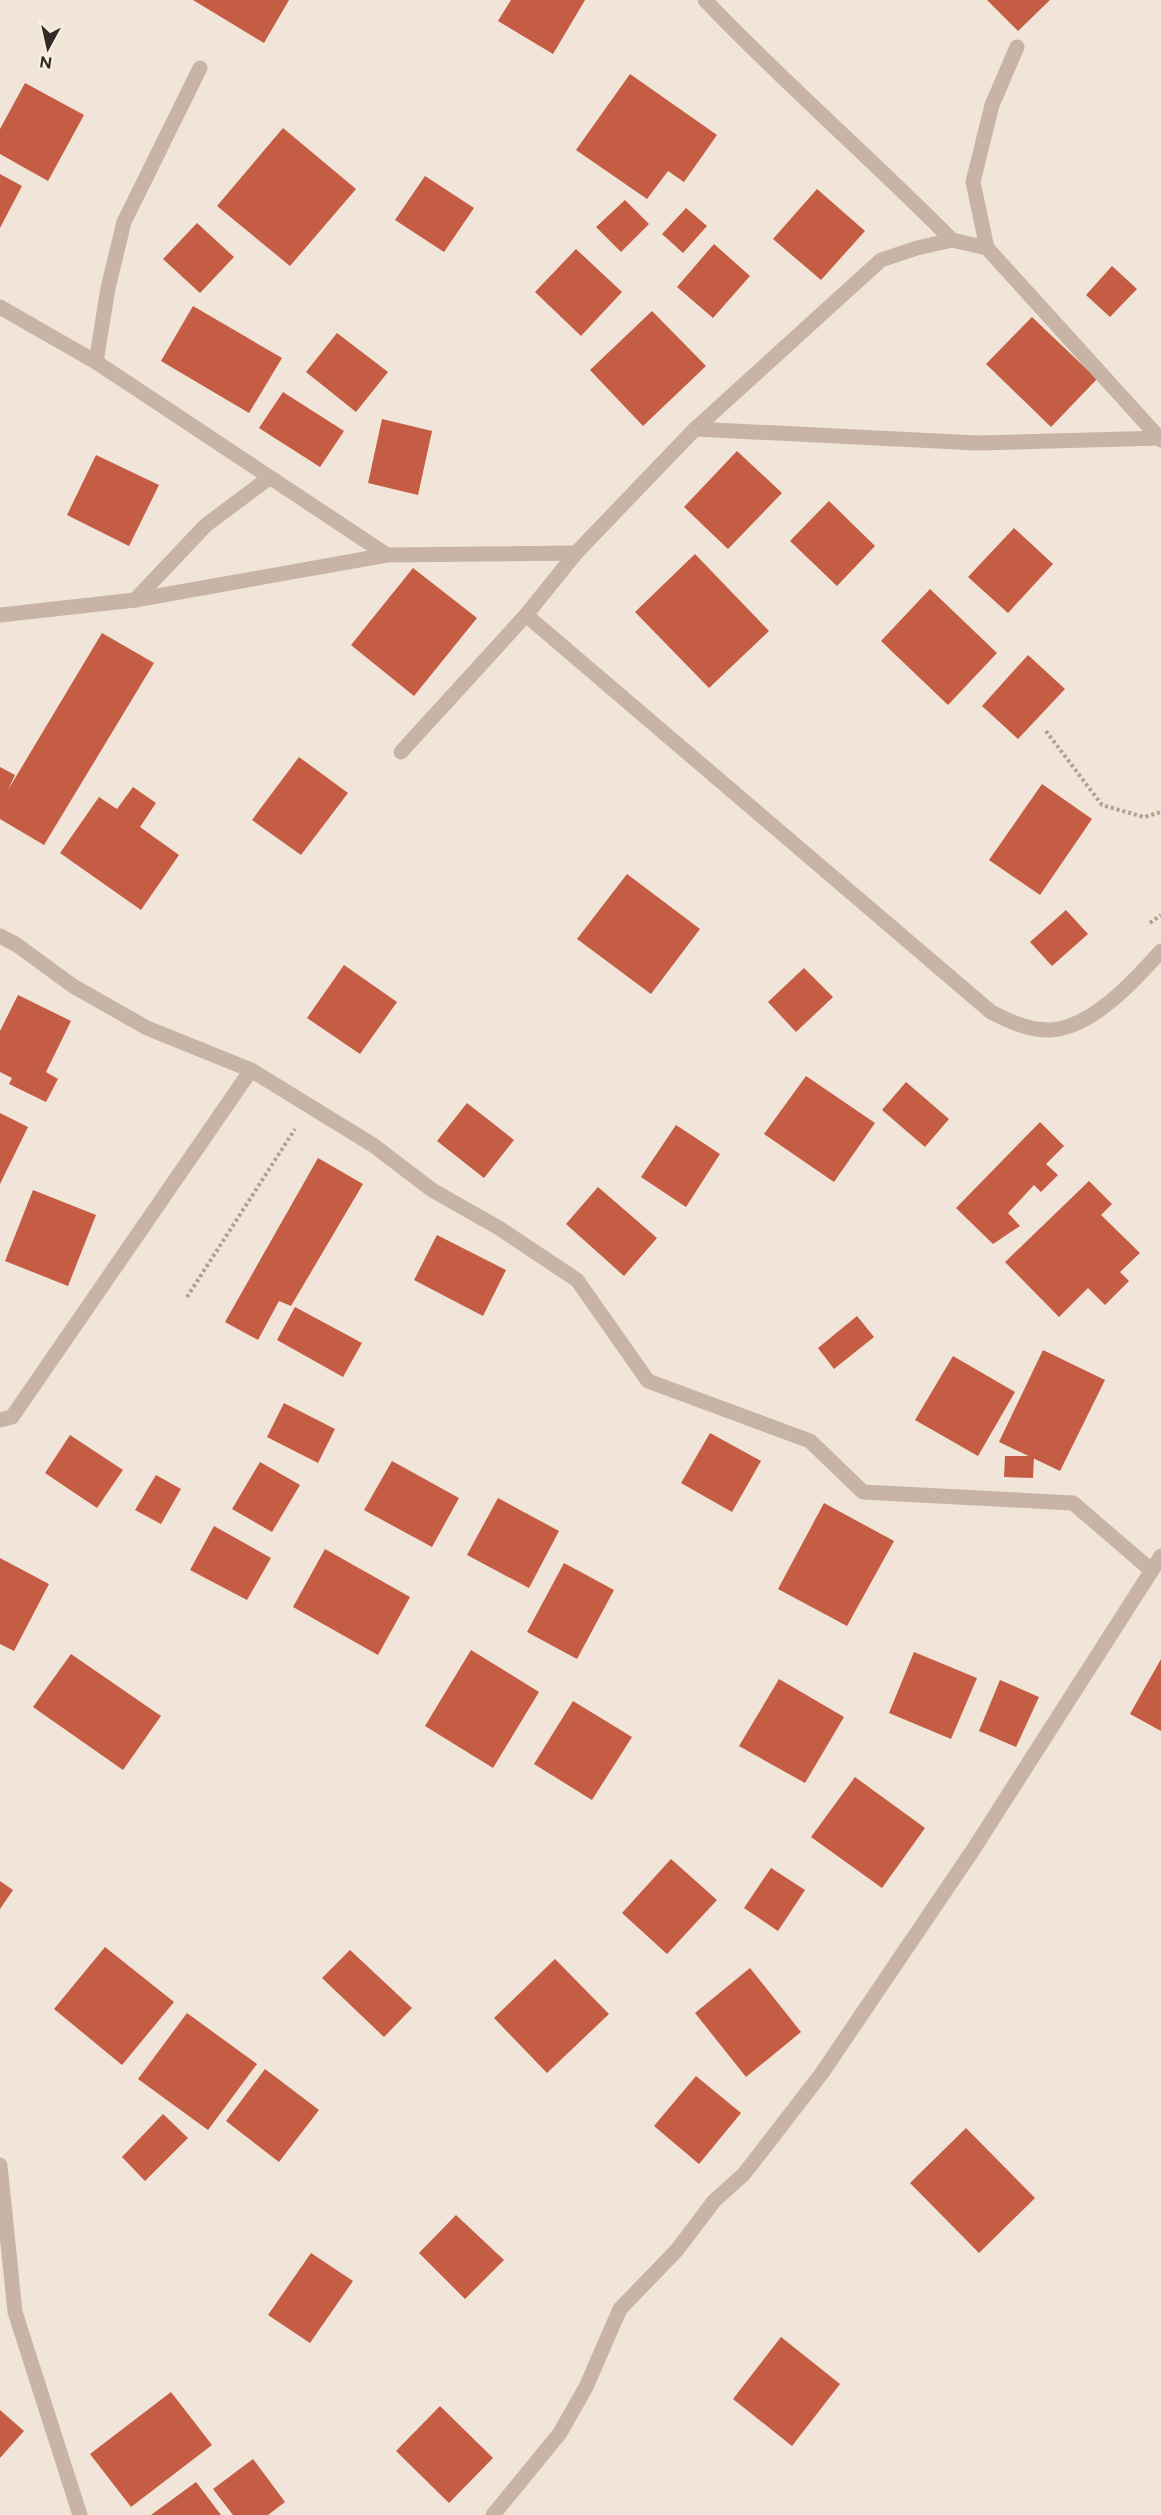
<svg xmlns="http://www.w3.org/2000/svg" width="1161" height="2515" font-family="Figtree,sans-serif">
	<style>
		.building { fill: #c45d43 }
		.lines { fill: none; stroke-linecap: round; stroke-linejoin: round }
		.path { stroke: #b49e8f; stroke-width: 4; stroke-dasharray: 3 3; stroke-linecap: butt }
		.minor { stroke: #c8b4a5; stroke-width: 15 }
	</style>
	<rect width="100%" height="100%" fill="#f1e4d9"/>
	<!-- building -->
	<g class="building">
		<polygon points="193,0 289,0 264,43"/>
		<polygon points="511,0 585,0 553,54 498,21"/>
		<polygon points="987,0 1050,0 1018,31"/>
		<polygon points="630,74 717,135 684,182 668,171 647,199 576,150"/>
		<polygon points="25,83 84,115 48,181 0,154 0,129"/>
		<polygon points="283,128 356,189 290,266 217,206"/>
		<polygon points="0,174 22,186 0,228"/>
		<polygon points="425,176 474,208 444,252 395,220"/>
		<polygon points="817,189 865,231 821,280 773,239"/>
		<polygon points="625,200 649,224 621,252 596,227"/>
		<polygon points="686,208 707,226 683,253 662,234"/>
		<polygon points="197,223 234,257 200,293 163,259"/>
		<polygon points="714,244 750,276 713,318 677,287"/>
		<polygon points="576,249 622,292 581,336 535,292"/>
		<polygon points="1112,266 1137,289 1110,317 1086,295"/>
		<polygon points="193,306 282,358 249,413 161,361"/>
		<polygon points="652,311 706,366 643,426 590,370"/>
		<polygon points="1032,317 1097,379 1051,427 986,364"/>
		<polygon points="337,333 388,372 356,412 306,372"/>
		<polygon points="283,392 344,431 320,467 259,428"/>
		<polygon points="382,419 432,431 418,495 368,483"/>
		<polygon points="737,451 782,493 728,549 684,507"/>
		<polygon points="96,455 159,485 129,546 67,515"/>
		<polygon points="829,501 875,546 837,586 790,541"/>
		<polygon points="1014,528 1053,564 1008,613 968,577"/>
		<polygon points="695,554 769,631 709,688 635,612"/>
		<polygon points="413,568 477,618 414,696 351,645"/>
		<polygon points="930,589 997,653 948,705 881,641"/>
		<polygon points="102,633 154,663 44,845 0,819 0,767 15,775 8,790"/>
		<polygon points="1028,655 1065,689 1018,739 982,706"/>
		<polygon points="299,757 348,793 301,855 252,820"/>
		<polygon points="1042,784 1092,819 1040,895 989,860"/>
		<polygon points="133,787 156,803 140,827 179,855 141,910 60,853 99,797 117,809"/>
		<polygon points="627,874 700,929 651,994 577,939"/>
		<polygon points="1066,910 1088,934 1052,966 1030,942"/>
		<polygon points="344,965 397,1002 360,1054 307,1018"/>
		<polygon points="804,968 833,997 796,1032 768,1002"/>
		<polygon points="18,995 71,1021 46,1072 58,1079 46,1102 9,1084 12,1078 0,1072 0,1031"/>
		<polygon points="806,1076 875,1123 834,1182 764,1134"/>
		<polygon points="906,1082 949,1119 925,1147 882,1110"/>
		<polygon points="467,1103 514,1140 484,1178 437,1141"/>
		<polygon points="0,1113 28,1127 0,1184"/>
		<polygon points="1040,1122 1064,1146 1046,1164 1058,1175 1041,1192 1034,1185 1008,1213 1020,1226 993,1244 956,1208"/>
		<polygon points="676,1125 720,1154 686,1207 641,1177"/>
		<polygon points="318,1158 363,1184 291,1306 279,1301 258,1340 225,1322"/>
		<polygon points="1089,1181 1112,1204 1101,1215 1140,1253 1120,1272 1129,1281 1105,1305 1088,1288 1059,1317 1005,1262"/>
		<polygon points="598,1187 657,1238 624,1276 566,1224"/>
		<polygon points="33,1190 96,1215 68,1286 5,1261"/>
		<polygon points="437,1235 506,1270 483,1316 414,1280"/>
		<polygon points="295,1307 362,1343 343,1377 277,1340"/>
		<polygon points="857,1316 874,1337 834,1369 818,1348"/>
		<polygon points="1043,1350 1105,1380 1060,1471 999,1442"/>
		<polygon points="953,1356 1015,1392 978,1456 915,1420"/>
		<polygon points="284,1403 335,1429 318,1463 267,1437"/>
		<polygon points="710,1433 761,1461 732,1512 681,1483"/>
		<polygon points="70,1435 123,1470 97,1508 45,1473"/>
		<polygon points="1005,1456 1034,1456 1033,1478 1004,1477"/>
		<polygon points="392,1461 459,1498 432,1547 364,1510"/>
		<polygon points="260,1462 300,1485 272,1532 232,1509"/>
		<polygon points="156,1475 181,1489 161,1524 135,1510"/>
		<polygon points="498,1498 559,1531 529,1588 467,1555"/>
		<polygon points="824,1503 894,1541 847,1626 778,1589"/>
		<polygon points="214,1526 271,1558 247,1600 190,1570"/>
		<polygon points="325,1549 410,1597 378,1655 293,1607"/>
		<polygon points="0,1558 49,1584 14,1651 0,1644"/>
		<polygon points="564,1563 614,1590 577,1659 527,1632"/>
		<polygon points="471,1650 539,1692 493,1768 425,1726"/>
		<polygon points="914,1652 977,1678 951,1739 889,1713"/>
		<polygon points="71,1654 161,1716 123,1770 33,1707"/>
		<polygon points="1161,1659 1161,1731 1130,1714"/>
		<polygon points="779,1679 844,1717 805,1783 739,1746"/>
		<polygon points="1000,1680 1039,1697 1016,1747 979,1731"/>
		<polygon points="573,1701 632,1737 592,1800 534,1764"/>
		<polygon points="855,1777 925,1828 882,1888 811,1837"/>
		<polygon points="671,1859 717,1900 667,1954 622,1913"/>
		<polygon points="771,1868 805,1890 778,1931 744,1908"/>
		<polygon points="0,1881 13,1890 0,1909"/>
		<polygon points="105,1947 174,2002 122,2065 54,2009"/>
		<polygon points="350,1950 412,2008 384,2037 322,1978"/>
		<polygon points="555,1959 609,2014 547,2073 494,2018"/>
		<polygon points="750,1968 801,2032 746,2077 695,2013"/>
		<polygon points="187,2013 257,2064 208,2130 138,2079"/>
		<polygon points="265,2069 319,2110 279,2162 226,2121"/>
		<polygon points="696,2076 741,2113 699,2164 654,2126"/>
		<polygon points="163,2114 188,2138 145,2181 122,2157"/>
		<polygon points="966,2128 1035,2198 979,2253 910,2183"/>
		<polygon points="456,2215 504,2260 465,2299 419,2253"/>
		<polygon points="311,2253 353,2281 310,2343 268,2315"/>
		<polygon points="781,2337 840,2384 792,2446 733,2399"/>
		<polygon points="171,2392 212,2445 131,2507 90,2454"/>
		<polygon points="440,2406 493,2458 449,2503 396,2451"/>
		<polygon points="0,2410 24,2431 0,2458"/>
		<polygon points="253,2459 285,2502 268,2515 233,2515 213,2489"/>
		<polygon points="196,2482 221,2515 151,2515"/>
	</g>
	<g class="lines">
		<!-- path -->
		<g class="path">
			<polyline points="1046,731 1102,805 1144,817 1161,812"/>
			<polyline points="1150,923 1161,915"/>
			<polyline points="187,1297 295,1129"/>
		</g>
		<!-- minor -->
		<g class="minor">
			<path d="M 705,0 C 784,83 871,158 952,240"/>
			<polyline points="987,248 973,182 992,105 1017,47"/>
			<polyline points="0,307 96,362 387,555"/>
			<polyline points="96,362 108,288 124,222 200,68"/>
			<polyline points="695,429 977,443 1161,438"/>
			<polyline points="135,600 206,525 269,478"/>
			<polyline points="0,615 135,600 387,555 576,553"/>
			<path d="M 526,615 L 991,1012 C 1009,1021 1027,1030 1049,1030 C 1091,1029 1135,980 1161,951"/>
			<polyline points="401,752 526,615 576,553 695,429 881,260 917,248 952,240 987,248 1161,440"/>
			<polyline points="0,936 17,945 73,986 147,1028 251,1070 373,1145 432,1190 499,1228 577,1280 648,1381 810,1441 863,1492 1073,1503 1151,1570"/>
			<polyline points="0,1420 12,1417 251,1070"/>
			<polyline points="0,2165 15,2312 80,2515"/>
			<polyline points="493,2515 560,2433 586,2387 620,2309 677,2250 714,2201 744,2174 822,2073 973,1850 1161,1556"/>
		</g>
	</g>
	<!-- north arrow -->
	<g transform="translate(48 48) rotate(188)" stroke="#f9efe5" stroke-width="4.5" paint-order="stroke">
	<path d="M0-4.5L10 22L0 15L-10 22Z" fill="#342a26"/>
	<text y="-9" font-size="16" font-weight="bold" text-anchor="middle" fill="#342a26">N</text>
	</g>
</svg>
